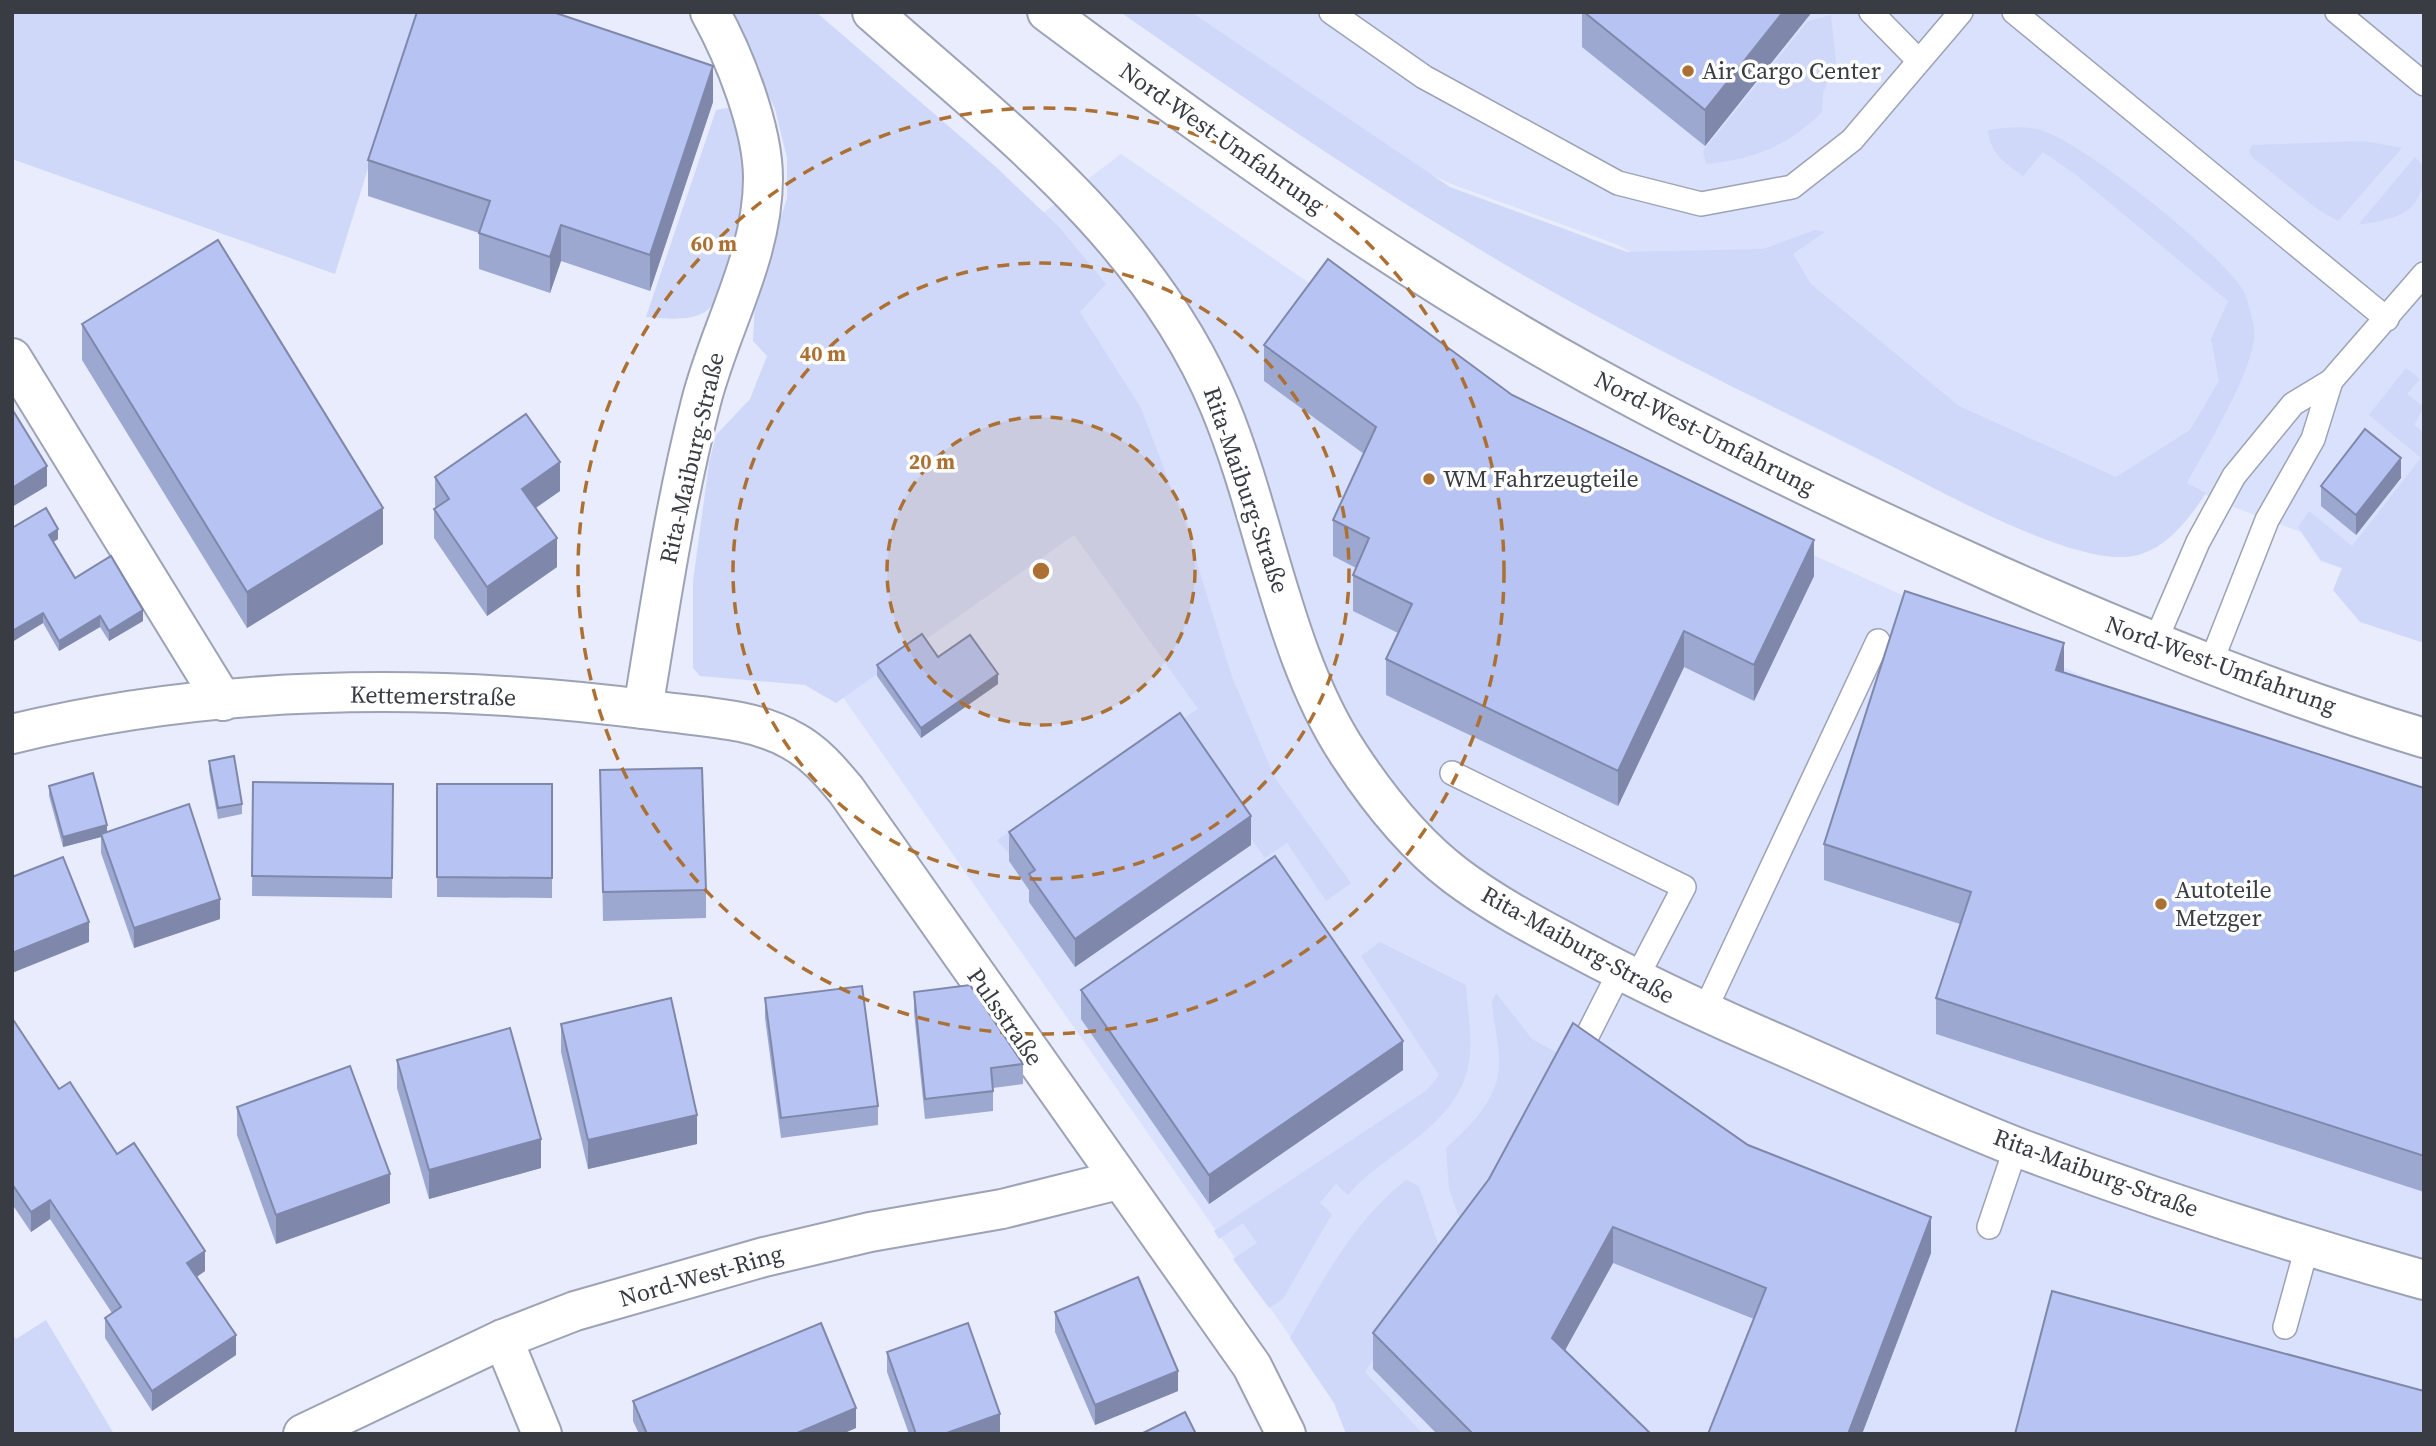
<svg xmlns="http://www.w3.org/2000/svg" width="2436" height="1446" font-family="'Source Serif 4',serif">
	<style>
		.built { fill: #d9e1fc }
		.green { fill: #cfd8f8 }
		.lines { fill: none; stroke-linecap: round; stroke-linejoin: round }
		.lane-casing { stroke: #9da2b5; stroke-width: 26 }
		.street-casing { stroke: #9da2b5; stroke-width: 42 }
		.secondary-casing { stroke: #9da2b5; stroke-width: 42 }
		.lane { stroke: #fff; stroke-width: 23 }
		.street { stroke: #fff; stroke-width: 38 }
		.secondary { stroke: #fff; stroke-width: 38 }
		.wall { fill: #9da8d1 }
		.shaded-wall { fill: #7f88aa }
		.building { fill: #b6c3f3; stroke: #7f88aa; stroke-width: 2 }
		.ring { fill: none; stroke: #ac7033; stroke-width: 3.5; stroke-dasharray: 12 9 }
		.poi-dot { fill: #ac7033; stroke: #fff; stroke-width: 2.5 }
		.labels { text-anchor: middle; stroke-width: 7; stroke-linejoin: round; paint-order: stroke }
		.poi-label { font-size: 24px; fill: #3a3c44; stroke: #fff; text-anchor: start }
		.street-label { font-size: 24px; fill: #3a3c44; stroke: #fff }
		.centre { fill: #ac7033; stroke: #fff; stroke-width: 3.5 }
		.ring-label { font-size: 21px; text-anchor: middle; font-weight: bold; fill: #ac7033; stroke: #fff; stroke-width: 7; stroke-linejoin: round; paint-order: stroke }
	</style>
	<rect width="100%" height="100%" fill="#e8ecfc"/>
	<!-- built -->
	<g class="built">
		<polygon points="1157,12 2424,12 2424,596 2320,561 2301,532 2220,502 2188,486 2153,500 1763,324 1618,245 1454,185 1336,131"/>
		<polygon points="1121,154 1503,416 2221,738 2424,807 2424,1434 1350,1434 1336,1402 833,683 776,416"/>
	</g>
	<!-- green -->
	<g class="green">
		<polygon points="12,12 417,12 335,274 12,159"/>
		<polygon points="728,12 816,12 996,167 1059,227 1106,284 1080,312 1141,408 1185,524 1232,677 1275,778 1351,883 1326,901 1287,843 1265,858 1180,738 1012,857 997,840 1198,709 1074,535 836,703 805,685 700,676 693,668 693,581 709,463 716,435 750,399 767,356 753,341 755,301 787,198 787,158 775,109"/>
		<path d="M 1120,12 L 1191,12 L 1450,187 L 1627,252 L 1763,249 L 1815,230 L 1825,232 L 1793,254 L 1811,284 L 1959,406 L 2116,477 L 2190,430 L 2219,381 L 2211,339 L 2228,301 L 2075,174 L 2043,152 L 2023,176 C 2005,163 1990,154 1988,130 C 2006,127 2028,125 2046,132 C 2088,147 2223,254 2244,292 C 2248,301 2252,317 2254,328 C 2259,363 2205,449 2187,483 L 2206,493 C 2187,522 2162,555 2125,557 C 2061,560 1933,487 1874,457 C 1781,410 1685,365 1593,314 C 1428,225 1274,119 1120,12 Z"/>
		<path d="M 1831,15 L 1836,61 L 1823,93 L 1822,112 C 1788,146 1753,160 1706,164 L 1703,151 L 1808,21 Z"/>
		<path d="M 734,107 C 738,130 747,157 747,181 C 746,207 726,300 705,312 C 688,322 664,318 646,317 L 716,110 Z"/>
		<polygon points="2364,141 2402,148 2338,221 2317,209 2251,156 2249,150 2253,145"/>
		<path d="M 2415,157 L 2424,167 C 2424,214 2399,218 2358,225 Z"/>
		<polygon points="2406,368 2420,379 2407,394 2424,407 2414,425 2424,432 2424,643 2360,622 2333,590 2342,568 2321,560 2298,527 2309,511 2352,546 2421,458 2369,415"/>
		<path d="M 1380,942 L 1466,985 C 1467,1009 1473,1037 1469,1061 C 1459,1127 1387,1150 1348,1195 L 1336,1184 L 1320,1203 L 1332,1214 L 1283,1299 L 1269,1308 L 1233,1259 L 1257,1243 L 1243,1223 L 1219,1239 L 1214,1231 L 1427,1090 L 1439,1075 L 1361,956 Z"/>
		<path d="M 1496,993 L 1532,1039 L 1563,1056 L 1462,1227 L 1449,1188 L 1446,1148 C 1469,1127 1497,1101 1499,1067 C 1500,1045 1493,1022 1492,1001 Z"/>
		<path d="M 1406,1180 L 1419,1186 L 1441,1253 L 1365,1372 L 1423,1434 L 1346,1434 L 1334,1403 L 1290,1338 C 1324,1279 1351,1224 1406,1180 Z"/>
		<polygon points="46,1320 114,1434 12,1434 12,1334 16,1339"/>
	</g>
	<g class="lines">
		<!-- lane casing -->
		<g class="lane-casing">
			<g id="lane">
				<polyline points="1331,12 1424,77 1618,183 1701,204 1792,187 1852,140 1961,12"/>
				<polyline points="1871,12 1919,61"/>
				<polyline points="2014,12 2387,319"/>
				<polyline points="2337,12 2424,84"/>
				<polyline points="2155,642 2198,542 2234,476 2293,404 2331,381 2424,274"/>
				<polyline points="2210,665 2267,520 2313,439 2331,381"/>
				<polyline points="1452,773 1684,887 1636,979"/>
				<polyline points="1704,1012 1878,641"/>
				<polyline points="1582,1046 1620,971"/>
				<polyline points="1989,1227 2016,1147"/>
				<polyline points="2285,1327 2307,1247"/>
			</g>
		</g>
		<!-- street casing -->
		<g class="street-casing">
			<g id="street">
				<path d="M 872,12 C 1005,129 1151,240 1220,407 C 1266,518 1283,656 1350,756 C 1379,800 1413,843 1455,875 C 1492,903 1533,925 1573,946 C 1642,983 1713,1016 1785,1047 C 1862,1081 1940,1117 2019,1148 C 2152,1198 2287,1242 2424,1280"/>
				<polyline points="12,358 223,701"/>
				<path d="M 643,709 C 660,606 675,503 701,402 C 720,327 763,257 763,178 C 763,128 734,55 710,12"/>
				<path d="M 12,734 C 222,683 446,683 659,711 C 702,717 754,718 793,741 C 815,753 830,771 846,790 L 1252,1366 L 1286,1434"/>
				<polyline points="503,1339 542,1434"/>
				<polyline points="303,1434 503,1339 575,1311 764,1257 870,1232 1002,1209 1118,1180"/>
			</g>
		</g>
		<!-- secondary casing -->
		<g class="secondary-casing">
			<path id="secondary" d="M 1047,12 C 1220,141 1399,269 1589,374 C 1722,447 1860,513 1998,575 C 2136,636 2279,695 2424,738"/>
		</g>
		<!-- lane -->
		<use href="#lane" class="lane"/>
		<!-- street -->
		<use href="#street" class="street"/>
		<!-- secondary -->
		<use href="#secondary" class="secondary"/>
	</g>
	<!-- wall -->
	<g class="wall">
		<polygon points="1582,12 1812,12 1705,146 1582,47"/>
		<polygon points="713,102 650,291 561,261 550,293 479,269 479,233 368,196 368,160"/>
		<polygon points="82,324 383,544 247,628 82,360"/>
		<polygon points="1264,345 1512,395 1814,576 1754,701 1684,667 1618,806 1386,695 1386,659 1398,633 1353,611 1353,575 1356,568 1333,556 1333,520 1364,454 1264,381"/>
		<polygon points="2424,385 2424,424 2422,423 2422,387"/>
		<polygon points="435,477 560,491 536,508 557,567 487,616 434,538 434,509 436,508 435,506"/>
		<polygon points="2401,478 2356,535 2321,506 2321,486"/>
		<polygon points="12,528 58,539 53,542 75,578 143,621 109,641 100,627 59,651 43,623 12,642"/>
		<polygon points="938,657 998,684 921,738 877,676 877,665"/>
		<polygon points="2064,672 2424,789 2424,1192 1936,1034 1936,998 1960,924 1824,880 1824,844"/>
		<polygon points="209,761 242,804 242,814 218,819 209,771"/>
		<polygon points="600,770 706,890 706,918 603,921"/>
		<polygon points="253,782 393,784 392,898 252,896"/>
		<polygon points="437,784 552,784 552,898 437,897"/>
		<polygon points="49,786 107,831 220,919 134,948 101,853 101,837 63,847 49,796"/>
		<polygon points="1009,832 1251,845 1075,967 1029,902 1029,890 1009,861"/>
		<polygon points="1081,990 1403,1070 1209,1204 1081,1019"/>
		<polygon points="914,992 1023,1064 1023,1084 993,1088 993,1111 925,1119 914,1012"/>
		<polygon points="765,998 878,1106 878,1125 781,1138 765,1018"/>
		<polygon points="12,1018 59,1089 117,1154 205,1271 197,1277 236,1355 152,1411 105,1338 105,1318 112,1313 50,1219 31,1232 12,1204"/>
		<polygon points="561,1024 697,1144 588,1169 561,1052"/>
		<polygon points="397,1060 541,1168 429,1199 397,1088"/>
		<polygon points="237,1107 390,1203 276,1244 237,1135"/>
		<polygon points="1748,1145 1931,1253 1862,1434 1708,1434 1754,1319 1613,1263 1565,1350 1651,1434 1437,1434 1373,1369 1373,1333"/>
		<polygon points="1055,1312 1178,1391 1095,1425 1055,1332"/>
		<polygon points="887,1352 1000,1433 909,1434 887,1372"/>
		<polygon points="633,1401 856,1428 842,1434 639,1434 633,1421"/>
	</g>
	<!-- shaded-wall -->
	<g class="shaded-wall">
		<polygon points="1783,12 1812,12 1705,146 1705,110"/>
		<polygon points="713,66 713,102 650,291 650,255"/>
		<polygon points="561,225 561,261 550,293 550,257"/>
		<polygon points="2401,458 2401,478 2356,535 2356,515"/>
		<polygon points="560,462 560,491 522,517 522,489"/>
		<polygon points="47,466 47,486 12,507 12,488"/>
		<polygon points="383,508 383,544 247,628 247,592"/>
		<polygon points="58,529 58,539 49,545 49,535"/>
		<polygon points="557,538 557,567 487,616 487,587"/>
		<polygon points="1814,540 1814,576 1754,701 1754,665"/>
		<polygon points="143,610 143,621 109,641 109,631"/>
		<polygon points="43,613 43,623 12,642 12,631"/>
		<polygon points="100,616 100,627 59,651 59,641"/>
		<polygon points="1684,631 1684,667 1618,806 1618,771"/>
		<polygon points="2064,643 2064,679 2056,670"/>
		<polygon points="998,674 998,684 921,738 921,728"/>
		<polygon points="1251,816 1251,845 1075,967 1075,939"/>
		<polygon points="107,825 107,835 101,834 101,837 63,847 63,837"/>
		<polygon points="220,899 220,919 134,948 134,928"/>
		<polygon points="89,922 89,942 12,973 12,953"/>
		<polygon points="1403,1041 1403,1070 1209,1204 1209,1175"/>
		<polygon points="697,1115 697,1144 588,1169 588,1140"/>
		<polygon points="541,1139 541,1168 429,1199 429,1170"/>
		<polygon points="390,1174 390,1203 276,1244 276,1215"/>
		<polygon points="50,1200 50,1219 31,1232 31,1212"/>
		<polygon points="1931,1217 1931,1253 1862,1434 1848,1434"/>
		<polygon points="1613,1227 1613,1263 1552,1374 1552,1338"/>
		<polygon points="205,1251 205,1271 187,1283 187,1263"/>
		<polygon points="236,1335 236,1355 152,1411 152,1391"/>
		<polygon points="1178,1371 1178,1391 1095,1425 1095,1405"/>
		<polygon points="856,1408 856,1428 842,1434 795,1434"/>
		<polygon points="1000,1414 1000,1434 944,1434"/>
	</g>
	<!-- building -->
	<g class="building">
		<polygon points="417,12 553,12 713,66 650,255 561,225 550,257 479,233 490,201 368,160"/>
		<polygon points="1584,12 1783,12 1705,110"/>
		<polygon points="218,240 383,508 247,592 82,324"/>
		<polygon points="1328,259 1512,395 1814,540 1754,665 1684,631 1618,771 1386,659 1412,604 1353,575 1369,538 1333,520 1376,427 1264,345"/>
		<polygon points="12,409 47,466 12,488"/>
		<polygon points="526,414 560,462 522,489 557,538 487,587 434,509 449,499 435,477"/>
		<polygon points="2365,429 2401,458 2356,515 2321,486"/>
		<polygon points="46,508 58,529 49,535 75,578 111,556 143,610 109,631 100,616 59,641 43,613 12,631 12,528"/>
		<polygon points="1905,591 2064,643 2056,670 2424,788 2424,1156 1936,998 1971,892 1824,844"/>
		<polygon points="922,634 938,657 970,635 998,674 921,728 877,665"/>
		<polygon points="1180,713 1251,816 1075,939 1029,874 1035,870 1009,832"/>
		<polygon points="234,756 242,804 218,808 209,761"/>
		<polygon points="702,768 706,890 603,892 600,770"/>
		<polygon points="93,773 107,825 63,837 49,786"/>
		<polygon points="253,782 393,784 392,878 252,876"/>
		<polygon points="437,784 552,784 552,878 437,877"/>
		<polygon points="189,804 220,899 134,928 101,834"/>
		<polygon points="1275,856 1403,1041 1209,1175 1081,990"/>
		<polygon points="63,857 89,922 12,953 12,877"/>
		<polygon points="970,985 1023,1064 991,1068 993,1091 925,1099 914,992"/>
		<polygon points="862,986 878,1106 781,1118 765,998"/>
		<polygon points="671,998 697,1115 588,1140 561,1024"/>
		<polygon points="12,1018 59,1089 70,1082 117,1154 134,1143 205,1251 187,1263 236,1335 152,1391 105,1318 121,1307 50,1200 31,1212 12,1184"/>
		<polygon points="1573,1023 1748,1145 1931,1217 1848,1434 1708,1434 1766,1288 1613,1227 1552,1338 1651,1434 1473,1434 1373,1333 1489,1179"/>
		<polygon points="510,1028 541,1139 429,1170 397,1060"/>
		<polygon points="350,1066 390,1174 276,1215 237,1107"/>
		<polygon points="1138,1277 1178,1371 1095,1405 1055,1312"/>
		<polygon points="2052,1291 2424,1391 2424,1434 2015,1434"/>
		<polygon points="821,1323 856,1408 795,1434 647,1434 633,1401"/>
		<polygon points="968,1323 1000,1414 944,1434 916,1434 887,1352"/>
		<polygon points="1185,1412 1196,1434 1141,1434"/>
	</g>
	<!-- distance rings -->
	<circle cx="1041" cy="571" r="154" fill="#ac7033" fill-opacity=".12"/>
	<g class="ring">
		<circle cx="1041" cy="571" r="154"/>
		<circle cx="1041" cy="571" r="308"/>
		<circle cx="1041" cy="571" r="463"/>
	</g>
	<!-- markers -->
	<g class="poi-dot">
		<circle cx="1688" cy="71" r="7"/>
		<circle cx="1429" cy="479" r="7"/>
		<circle cx="2161" cy="904" r="7"/>
	</g>
	<g class="labels">
		<!-- poi labels -->
		<g class="poi-label">
			<text x="1702" y="79">Air Cargo Center</text>
			<text x="1443" y="487">WM Fahrzeugteile</text>
			<text x="2175" y="898">Autoteile<tspan x="2175" dy="28">Metzger</tspan></text>
		</g>
		<!-- street labels -->
		<g class="street-label">
			<text transform="translate(1222 138) rotate(35)" y="8">Nord-West-Umfahrung</text>
			<text transform="translate(1705 433) rotate(27)" y="8">Nord-West-Umfahrung</text>
			<text transform="translate(692 458) rotate(-77)" y="8">Rita-Maiburg-Straße</text>
			<text transform="translate(1246 490) rotate(71)" y="8">Rita-Maiburg-Straße</text>
			<text transform="translate(2221 665) rotate(20)" y="8">Nord-West-Umfahrung</text>
			<text transform="translate(433 696) rotate(1)" y="8">Kettemerstraße</text>
			<text transform="translate(1578 945) rotate(29)" y="8">Rita-Maiburg-Straße</text>
			<text transform="translate(1005 1017) rotate(55)" y="8">Pulsstraße</text>
			<text transform="translate(2096 1173) rotate(20)" y="8">Rita-Maiburg-Straße</text>
			<text transform="translate(701 1276) rotate(-16)" y="8">Nord-West-Ring</text>
		</g>
	</g>
	<circle cx="1041" cy="571" r="10" class="centre"/>
	<g class="ring-label">
		<text x="714" y="251">60 m</text>
		<text x="823" y="361">40 m</text>
		<text x="932" y="469">20 m</text>
	</g>
	<!-- border -->
	<rect width="2436" height="1446" fill="none" stroke="#3a3c44" stroke-width="28"/>
</svg>
